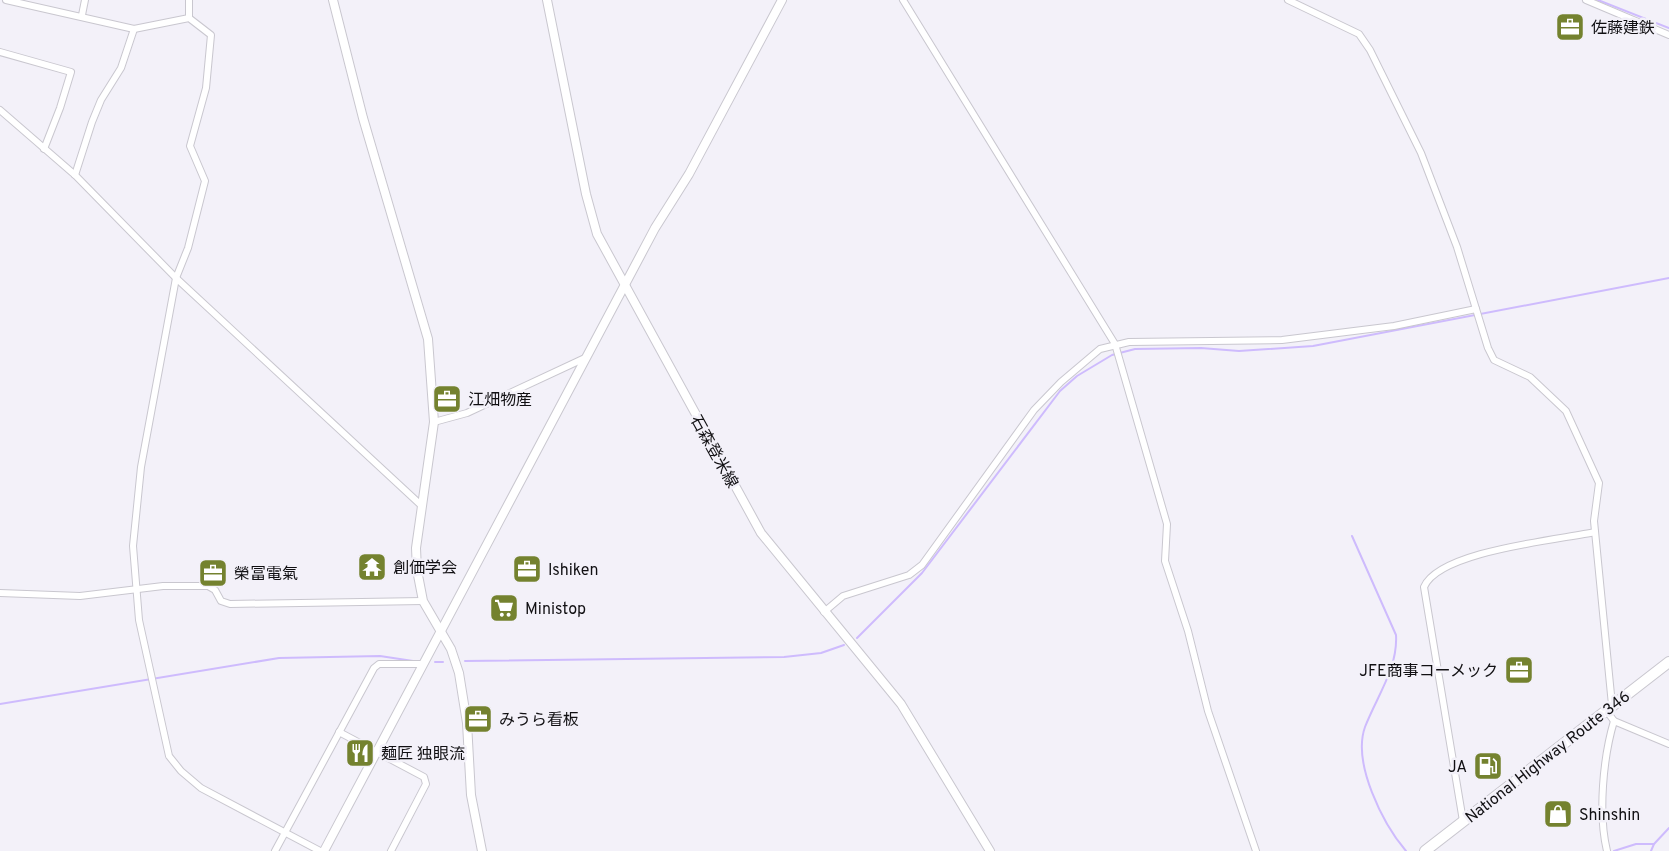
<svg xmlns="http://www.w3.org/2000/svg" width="1669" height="851" font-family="Overpass,'Noto Sans JP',sans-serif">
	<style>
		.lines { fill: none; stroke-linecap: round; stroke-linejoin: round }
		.stream { stroke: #cebbfd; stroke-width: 2 }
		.street-casing { stroke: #c9c7cf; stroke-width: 8 }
		.secondary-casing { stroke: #c9c7cf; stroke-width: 10 }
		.highway-casing { stroke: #c9c7cf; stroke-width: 12 }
		.street { stroke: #fff; stroke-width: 6 }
		.secondary { stroke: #fff; stroke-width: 8 }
		.highway { stroke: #fff; stroke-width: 10 }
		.labels { text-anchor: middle; stroke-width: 5; stroke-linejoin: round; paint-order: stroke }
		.poi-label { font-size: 16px; fill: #111013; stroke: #f3f1f9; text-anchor: start }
		.street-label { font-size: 16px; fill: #111013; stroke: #f3f1f9 }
	</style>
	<rect width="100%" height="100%" fill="#f3f1f9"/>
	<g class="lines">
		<!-- stream -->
		<g class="stream">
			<polyline points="1598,0 1669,28"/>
			<path d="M 1352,536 L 1396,635 C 1398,668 1377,696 1365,727 C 1352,763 1383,824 1406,851"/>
			<polyline points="857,638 922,573 1060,391 1077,376 1112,355 1135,349 1201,348 1239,351 1313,346 1669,278"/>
			<polyline points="465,661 784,657 821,653 844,645"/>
			<polyline points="435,662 443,662"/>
			<polyline points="0,704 279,658 380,656 413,661"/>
			<polyline points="1614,851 1636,844 1654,844"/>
			<polyline points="1651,851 1654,844 1669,828"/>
		</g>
		<!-- street casing -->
		<g class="street-casing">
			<g id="street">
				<polyline points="6,0 134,29 189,18 211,35 206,88 190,146 205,181 188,248 176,278 141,467 133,546 139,620 169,756 181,771 201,788 320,851"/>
				<polyline points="189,0 189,18"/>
				<polyline points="903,0 1115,344 1167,524 1165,561 1188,631 1208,711 1256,851"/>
				<polyline points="1288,0 1359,34 1370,50 1421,153 1457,247 1488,348 1494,360 1530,377 1566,411 1599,483 1594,521 1612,705"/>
				<polyline points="1586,0 1669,35"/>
				<polyline points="82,15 85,0"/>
				<polyline points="0,52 71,72 60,108 44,149"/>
				<polyline points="0,110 75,175 176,278 422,506"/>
				<polyline points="75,175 92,122 101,100 121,68 134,29"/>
				<polyline points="434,422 467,413 585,358"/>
				<polyline points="0,593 80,596 163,586 208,586 215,590 221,601 230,604 423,601"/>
				<polyline points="824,612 843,596 909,575 922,565 1034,410 1061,382 1100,349 1129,342 1282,340 1394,326 1476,309"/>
				<polyline points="1606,710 1614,721 1669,744"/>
				<polyline points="339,732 424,777 426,784 391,851"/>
				<path d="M 1463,821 L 1424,587 C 1439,551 1557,540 1595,532"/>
				<polyline points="275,851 374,668 379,664 423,664"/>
				<path d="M 1607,851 C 1598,814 1603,758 1614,721"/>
			</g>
		</g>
		<!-- secondary casing -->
		<g class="secondary-casing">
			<g id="secondary">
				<polyline points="333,0 363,118 428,339 434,422 416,548 417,570 423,601 451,649 459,673 467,723 471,795 482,851"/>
				<polyline points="547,0 586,194 597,234 761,533 901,704 990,851"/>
				<polyline points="324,851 655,228 689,174 782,0"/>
			</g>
		</g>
		<!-- highway casing -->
		<g class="highway-casing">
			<polyline id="highway" points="1425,851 1669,662"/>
		</g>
		<!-- street -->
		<use href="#street" class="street"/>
		<!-- secondary -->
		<use href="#secondary" class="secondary"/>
		<!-- highway -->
		<use href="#highway" class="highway"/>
	</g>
	<!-- icons -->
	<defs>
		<g id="office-square" transform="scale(1.5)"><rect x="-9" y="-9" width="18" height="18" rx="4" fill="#74822f" stroke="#f3f1f9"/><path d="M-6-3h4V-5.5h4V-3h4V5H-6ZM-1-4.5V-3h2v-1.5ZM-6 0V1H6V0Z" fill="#fff"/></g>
		<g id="temple-square" transform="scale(1.5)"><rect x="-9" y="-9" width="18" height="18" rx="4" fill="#74822f" stroke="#f3f1f9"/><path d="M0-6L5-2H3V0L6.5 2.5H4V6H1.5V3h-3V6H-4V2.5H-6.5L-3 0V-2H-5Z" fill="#fff"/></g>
		<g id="supermarket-square" transform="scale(1.5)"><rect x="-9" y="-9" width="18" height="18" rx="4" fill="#74822f" stroke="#f3f1f9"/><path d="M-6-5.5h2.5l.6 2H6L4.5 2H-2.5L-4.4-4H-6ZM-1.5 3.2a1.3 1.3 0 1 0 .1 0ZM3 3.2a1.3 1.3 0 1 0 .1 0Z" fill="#fff"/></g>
		<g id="restaurant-square" transform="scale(1.5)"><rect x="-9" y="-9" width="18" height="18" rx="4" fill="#74822f" stroke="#f3f1f9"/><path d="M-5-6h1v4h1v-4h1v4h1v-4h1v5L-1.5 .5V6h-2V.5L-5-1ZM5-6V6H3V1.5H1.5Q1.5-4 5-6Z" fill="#fff"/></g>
		<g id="fuel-square" transform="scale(1.5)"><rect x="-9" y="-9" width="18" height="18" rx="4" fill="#74822f" stroke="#f3f1f9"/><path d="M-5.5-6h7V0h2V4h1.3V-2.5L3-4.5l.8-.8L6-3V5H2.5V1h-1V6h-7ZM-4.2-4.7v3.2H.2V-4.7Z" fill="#fff"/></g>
		<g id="shop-square" transform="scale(1.5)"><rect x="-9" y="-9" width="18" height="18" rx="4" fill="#74822f" stroke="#f3f1f9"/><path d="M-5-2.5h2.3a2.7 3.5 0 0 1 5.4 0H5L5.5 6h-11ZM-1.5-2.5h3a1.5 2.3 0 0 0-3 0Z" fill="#fff"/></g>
	</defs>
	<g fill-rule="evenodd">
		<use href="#office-square" x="1570" y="27"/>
		<use href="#office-square" x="447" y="399"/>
		<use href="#temple-square" x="372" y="567"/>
		<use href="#office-square" x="527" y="569"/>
		<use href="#office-square" x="213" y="573"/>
		<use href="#supermarket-square" x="504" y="608"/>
		<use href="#office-square" x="1519" y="670"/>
		<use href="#office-square" x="478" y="719"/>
		<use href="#restaurant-square" x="360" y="753"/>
		<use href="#fuel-square" x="1488" y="766"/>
		<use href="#shop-square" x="1558" y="814"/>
	</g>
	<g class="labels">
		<!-- poi labels -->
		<g class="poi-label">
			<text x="1591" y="33">佐藤建鉄</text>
			<text x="468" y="405">江畑物産</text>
			<text x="393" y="573">創価学会</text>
			<text x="548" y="575">Ishiken</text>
			<text x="234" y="579">榮冨電氣</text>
			<text x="525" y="614">Ministop</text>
			<text x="1498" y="676" text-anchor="end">JFE商事コーメック</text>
			<text x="499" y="725">みうら看板</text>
			<text x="381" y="759">麺匠 独眼流</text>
			<text x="1467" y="772" text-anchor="end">JA</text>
			<text x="1579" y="820">Shinshin</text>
		</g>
		<!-- street labels -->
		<g class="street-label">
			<text transform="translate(715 451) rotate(61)" y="6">石森登米線</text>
			<text transform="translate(1547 756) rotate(-38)" y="6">National Highway Route 346</text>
		</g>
	</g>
</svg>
